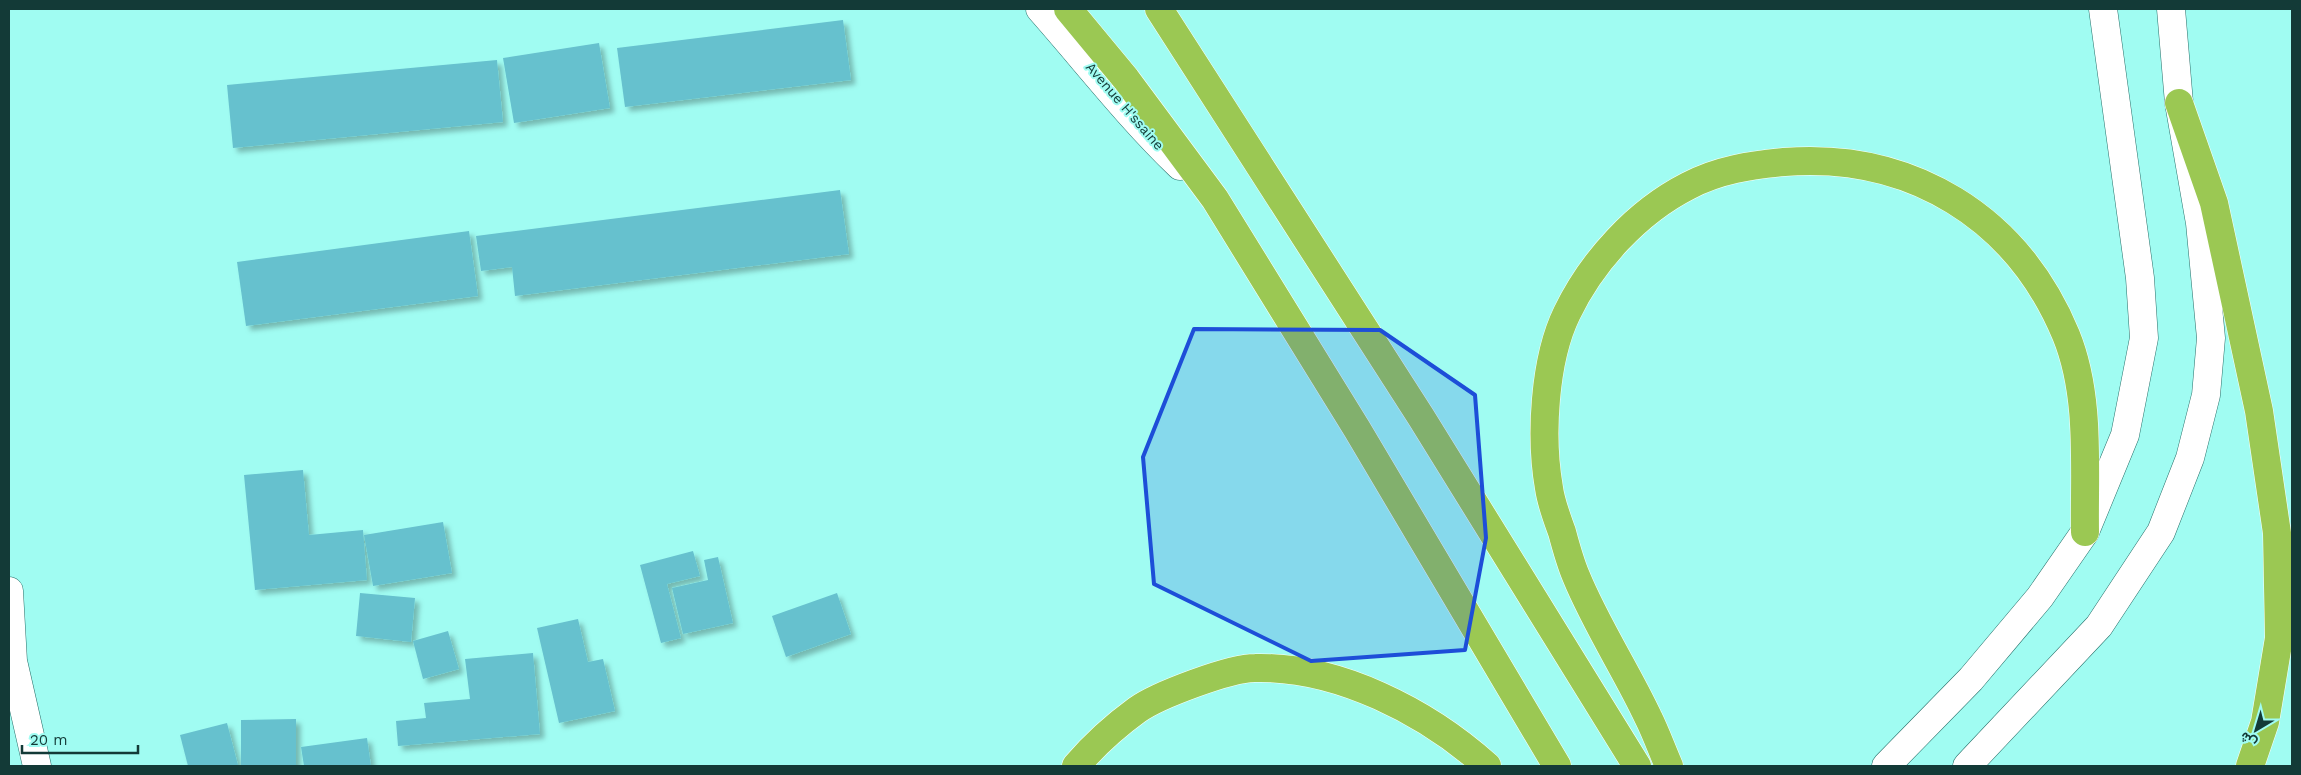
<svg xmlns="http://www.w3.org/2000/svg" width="2301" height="775" font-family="'Work Sans',Vazirmatn,sans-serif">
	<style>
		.building { fill: #66c1ce; filter: url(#shadow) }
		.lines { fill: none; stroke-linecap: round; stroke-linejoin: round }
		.minor-casing { stroke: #276f69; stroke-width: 29 }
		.highway-casing { stroke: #fff; stroke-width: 29 }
		.minor { stroke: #fff; stroke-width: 28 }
		.highway { stroke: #9bc853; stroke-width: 28 }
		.marked { fill: #1d4ed8; fill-opacity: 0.2; stroke: #1d4ed8; stroke-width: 4; stroke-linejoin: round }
		.labels { text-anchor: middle; stroke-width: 4; stroke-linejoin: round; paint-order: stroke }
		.street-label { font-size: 14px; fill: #133a37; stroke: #a0fcf2 }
	</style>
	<defs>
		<filter id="shadow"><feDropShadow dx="4.5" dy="4.5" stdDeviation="2.5" flood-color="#0004"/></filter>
	</defs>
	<rect width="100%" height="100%" fill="#a0fcf2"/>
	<!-- building -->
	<g class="building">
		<polygon points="843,20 851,80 625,107 617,48"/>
		<polygon points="599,43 610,108 514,123 503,58"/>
		<polygon points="497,60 503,122 233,148 227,85"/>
		<polygon points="840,190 849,254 515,296 512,267 481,271 476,236"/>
		<polygon points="469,231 478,296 246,326 237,262"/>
		<polygon points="303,470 309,535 363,530 367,580 255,590 244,475"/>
		<polygon points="443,522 452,573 373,586 364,535"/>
		<polygon points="693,551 700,576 667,584 681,638 661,643 640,565"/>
		<polygon points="718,557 733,623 683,634 672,588 708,580 704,560"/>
		<polygon points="360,593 415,598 411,642 356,636"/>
		<polygon points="837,593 851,634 786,657 772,616"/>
		<polygon points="578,619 588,662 603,659 615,711 559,723 537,628"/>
		<polygon points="448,631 459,669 423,679 413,641"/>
		<polygon points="533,653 540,734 398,746 396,721 426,718 424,703 470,699 465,659"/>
		<polygon points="296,719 296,766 241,766 241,720"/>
		<polygon points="227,723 238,765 188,766 180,735"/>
		<polygon points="367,738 371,766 304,766 301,747"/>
	</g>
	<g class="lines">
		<!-- minor casing -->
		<g class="minor-casing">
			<g id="minor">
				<path d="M 1040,9 C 1086,61 1129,117 1180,166"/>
				<polyline points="9,591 13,661 37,766"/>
				<polyline points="1886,766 1971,679 2040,597 2085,532 2125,435 2144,338 2140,278 2103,9"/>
				<polyline points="1967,766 2099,626 2161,532 2190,458 2206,395 2211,338 2200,223 2179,103 2171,9"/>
			</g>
		</g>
		<!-- highway casing -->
		<g class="highway-casing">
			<g id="highway">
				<polyline points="1068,9 1126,79 1215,199 1357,429 1557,766"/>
				<polyline points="1159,9 1421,417 1637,766"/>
				<polyline points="2179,103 2214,203 2259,411 2277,533 2279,638 2265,722 2250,766"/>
				<path d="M 1076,766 C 1094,745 1115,726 1137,710 C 1158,695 1230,668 1255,668 C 1338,666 1427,712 1487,766"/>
				<path d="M 1669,766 C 1662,750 1656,733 1648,717 C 1626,670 1596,625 1576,576 C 1570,562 1566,547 1562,532 C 1557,518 1551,503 1549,488 C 1540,437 1544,360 1567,313 C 1592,261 1637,212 1688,186 C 1718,170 1751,165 1784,162 C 1911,152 2017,217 2066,335 C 2091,396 2084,468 2085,532"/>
			</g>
		</g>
		<!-- minor -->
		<use href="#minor" class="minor"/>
		<!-- highway -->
		<use href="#highway" class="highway"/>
	</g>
	<!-- marked area -->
	<path class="marked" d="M 1194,329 L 1380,330 L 1475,395 L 1486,538 L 1465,650 L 1311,661 L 1154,584 L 1143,457 Z"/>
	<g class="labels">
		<!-- street labels -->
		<g class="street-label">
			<text transform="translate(1125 106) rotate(49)" y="5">Avenue H'ssaine</text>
		</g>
	</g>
	<!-- border -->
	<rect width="2301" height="775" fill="none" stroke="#133a37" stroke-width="20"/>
	<!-- north arrow -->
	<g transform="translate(2256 730) rotate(218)" stroke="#a0fcf2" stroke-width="4" paint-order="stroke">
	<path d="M0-4L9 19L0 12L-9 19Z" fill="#133a37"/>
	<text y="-8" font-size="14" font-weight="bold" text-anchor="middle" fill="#133a37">ش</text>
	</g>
	<!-- scale -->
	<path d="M22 745v8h116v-8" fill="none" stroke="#133a37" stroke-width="2.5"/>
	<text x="30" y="745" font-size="15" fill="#133a37" stroke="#a0fcf2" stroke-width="4" paint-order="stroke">20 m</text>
</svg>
